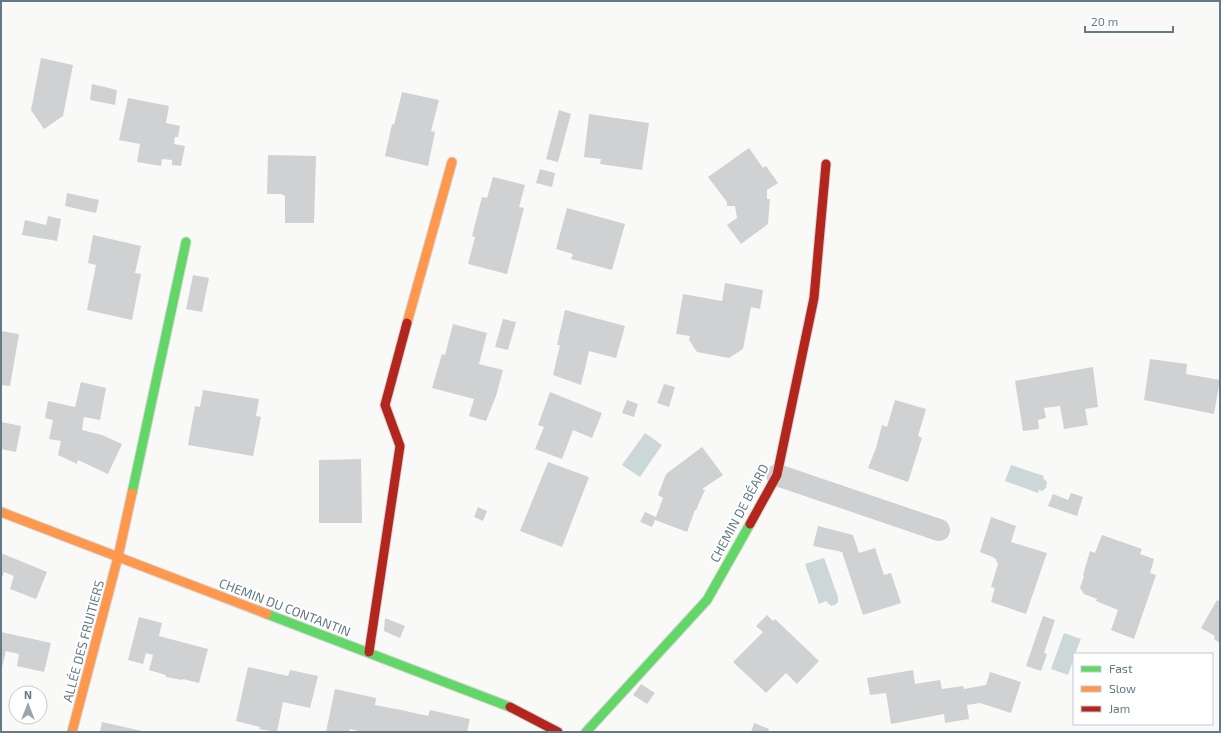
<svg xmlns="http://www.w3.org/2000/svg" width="1221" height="733" font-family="'Exo 2',sans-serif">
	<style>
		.water { fill: #ccd7d8 }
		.building { fill: #cfd1d2 }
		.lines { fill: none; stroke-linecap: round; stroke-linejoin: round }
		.fast-casing { stroke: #d5d6d6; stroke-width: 11 }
		.slow-casing { stroke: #d5d6d6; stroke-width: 11 }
		.jam-casing { stroke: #d5d6d6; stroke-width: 11 }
		.street { stroke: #ced0d1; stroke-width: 22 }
		.fast { stroke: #63d668; stroke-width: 9 }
		.slow { stroke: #ff974d; stroke-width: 9 }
		.jam { stroke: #b3261e; stroke-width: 9 }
		.labels { text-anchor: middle; stroke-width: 4; stroke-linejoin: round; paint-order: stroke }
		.street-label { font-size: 13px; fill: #637a84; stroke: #fff }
	</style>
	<rect width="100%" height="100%" fill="#f9f9f8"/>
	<!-- water -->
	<g class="water">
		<polygon points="645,433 662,445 640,477 622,465"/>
		<polygon points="1011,465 1044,476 1043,478 1047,482 1046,488 1042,491 1039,490 1038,493 1005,481"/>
		<polygon points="824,558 838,597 838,602 835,605 831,606 826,601 819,604 805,564"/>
		<polygon points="1064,633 1081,639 1075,654 1074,654 1074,658 1068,675 1051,669"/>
	</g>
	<!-- building -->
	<g class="building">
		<polygon points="41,58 73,65 63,116 44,129 31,110"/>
		<polygon points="92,84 117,90 115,105 90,100"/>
		<polygon points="402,92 439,100 431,131 435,132 428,166 385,156 392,124 394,125"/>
		<polygon points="128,98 169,106 166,123 180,126 178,137 175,137 174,144 185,146 181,166 172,165 172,160 162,159 161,166 137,162 140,144 119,140"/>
		<polygon points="559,110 571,114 558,162 546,159"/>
		<polygon points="589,114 649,123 642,170 600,164 601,159 584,157"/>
		<polygon points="749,148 763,168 766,166 778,183 767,190 767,199 770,199 768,224 741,244 727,225 737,218 735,206 727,206 727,202 708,177"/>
		<polygon points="268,155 316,156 314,223 285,223 285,196 281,194 267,194"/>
		<polygon points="540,169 555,173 552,187 536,183"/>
		<polygon points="493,177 525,185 519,207 524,208 507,274 468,264 475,237 472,236 482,197 487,198"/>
		<polygon points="67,193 99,200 96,213 65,206"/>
		<polygon points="567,208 625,224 612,270 571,259 573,254 556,249"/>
		<polygon points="48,216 61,219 57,241 22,235 25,220 46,225"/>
		<polygon points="93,235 141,246 135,273 141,274 132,320 87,310 96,265 88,263"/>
		<polygon points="193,275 209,278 202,312 186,309"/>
		<polygon points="725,283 763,290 760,309 751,307 743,349 729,358 697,352 689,340 690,336 676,334 683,294 722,301"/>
		<polygon points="565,310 625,326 616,358 589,351 581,385 553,375 560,345 557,345"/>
		<polygon points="503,319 516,322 508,350 495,347"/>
		<polygon points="453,324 487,333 479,364 503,370 496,396 486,421 469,416 474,399 432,388 442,354 445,355"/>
		<polygon points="1,331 19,334 10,386 1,385"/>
		<polygon points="1150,359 1187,364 1186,374 1220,380 1214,414 1144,400"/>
		<polygon points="1093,367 1098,407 1085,409 1088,425 1064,429 1060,406 1044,408 1046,418 1038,420 1039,429 1023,431 1015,381"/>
		<polygon points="81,382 106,388 100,420 84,417 82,430 102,435 122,444 108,474 78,460 77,464 58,455 61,441 49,439 53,420 45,418 48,401 75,407"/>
		<polygon points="664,384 675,387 669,407 657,403"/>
		<polygon points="203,390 259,399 256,416 261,417 253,456 188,445 195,406 200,407"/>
		<polygon points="550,392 602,413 592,438 573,430 562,459 535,449 544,427 538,425"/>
		<polygon points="627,400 638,404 634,417 622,413"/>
		<polygon points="895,400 926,409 918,436 922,438 908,482 868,468 876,448 882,425 887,427"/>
		<polygon points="1,422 21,426 16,452 1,449"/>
		<polygon points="702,447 723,475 702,489 705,490 696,510 695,510 687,532 655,520 652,527 640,522 645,512 656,517 663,498 658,495 666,474"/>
		<polygon points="361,459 362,523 319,523 319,460"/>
		<polygon points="548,462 589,477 562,547 520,531"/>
		<polygon points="1071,493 1083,497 1077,516 1048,506 1053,494 1068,500"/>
		<polygon points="478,507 487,511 483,521 474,517"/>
		<polygon points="991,517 1016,526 1011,542 1047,553 1026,614 991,602 995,588 991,587 998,564 995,558 980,552"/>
		<polygon points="818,526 853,535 859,553 875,548 884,575 891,573 901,603 863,615 842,552 813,546"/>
		<polygon points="1102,535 1142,549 1140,554 1154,559 1150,573 1156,575 1134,639 1111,630 1118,610 1096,601 1097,599 1084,594 1080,588 1084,576 1083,575 1090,551 1095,553"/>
		<polygon points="1,553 47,572 36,599 10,589 14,576 4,572 1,580"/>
		<polygon points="1217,600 1220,602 1220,643 1214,639 1215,636 1201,628"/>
		<polygon points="767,615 773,621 775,619 819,661 797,684 786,673 766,693 733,662 763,632 756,626"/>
		<polygon points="1043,616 1055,620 1044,653 1047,654 1041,671 1026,666"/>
		<polygon points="139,617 162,623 159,636 208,649 199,683 183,679 182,680 166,677 166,675 149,670 153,655 146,653 143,664 128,660"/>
		<polygon points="385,618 405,626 400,638 384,631"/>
		<polygon points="1,632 51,643 44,672 17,666 19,654 6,651 1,671"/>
		<polygon points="248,667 288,676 290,670 318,676 310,708 283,702 277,732 259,729 260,727 236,721"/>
		<polygon points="913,670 915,684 940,680 942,689 963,686 964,689 986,685 990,672 1021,682 1011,713 980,703 967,705 969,719 945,723 944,714 891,724 886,693 870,695 867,678"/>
		<polygon points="641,684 655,693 647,704 633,695"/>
		<polygon points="335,689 376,698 375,705 401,710 428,716 430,710 470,719 467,732 363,732 350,729 349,732 326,732"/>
		<polygon points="102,722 142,731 141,732 100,732"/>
		<polygon points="754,723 769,729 768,732 751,732"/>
	</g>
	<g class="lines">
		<!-- fast casing -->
		<g class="fast-casing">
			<g id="fast">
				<polyline points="132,493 186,242"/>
				<polyline points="267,614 510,707"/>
				<polyline points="586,732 707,600 750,524"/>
			</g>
		</g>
		<!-- slow casing -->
		<g class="slow-casing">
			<g id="slow">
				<polyline points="407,323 452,162"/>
				<polyline points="1,512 267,614"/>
				<polyline points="72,732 118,557 132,493"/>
			</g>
		</g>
		<!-- jam casing -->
		<g class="jam-casing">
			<g id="jam">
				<polyline points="750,524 777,475 814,298 826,164"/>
				<polyline points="369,652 400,446 385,405 407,323"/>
				<polyline points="510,707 558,732"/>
			</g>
		</g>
		<!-- street -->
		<polyline class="street" points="777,475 939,530"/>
		<!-- fast -->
		<use href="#fast" class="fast"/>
		<!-- slow -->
		<use href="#slow" class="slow"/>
		<!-- jam -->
		<use href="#jam" class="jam"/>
	</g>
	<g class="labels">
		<!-- street labels -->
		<g class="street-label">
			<text transform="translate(739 513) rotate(-62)" y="5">CHEMIN DE BÉARD</text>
			<text transform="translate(285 607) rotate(21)" y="5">CHEMIN DU CONTANTIN</text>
			<text transform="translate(83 641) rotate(-75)" y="5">ALLÉE DES FRUITIERS</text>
		</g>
	</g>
	<!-- border -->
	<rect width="1221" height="733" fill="none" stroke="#637a84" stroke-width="4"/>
	<!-- legend -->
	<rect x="1073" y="653" width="140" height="72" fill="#ffffff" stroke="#c1cace"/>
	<rect x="1081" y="666" width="20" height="6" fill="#63d668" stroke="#c1cace"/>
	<text x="1109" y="673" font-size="12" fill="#637a84">Fast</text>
	<rect x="1081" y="686" width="20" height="6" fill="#ff974d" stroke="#c1cace"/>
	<text x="1109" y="693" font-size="12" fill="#637a84">Slow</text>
	<rect x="1081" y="706" width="20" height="6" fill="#b3261e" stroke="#c1cace"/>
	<text x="1109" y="713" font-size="12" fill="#637a84">Jam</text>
	<!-- north arrow -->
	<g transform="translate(28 705)"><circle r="19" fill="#ffffff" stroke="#c1cace"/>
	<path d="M0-3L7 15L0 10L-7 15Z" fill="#98a6ad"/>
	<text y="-6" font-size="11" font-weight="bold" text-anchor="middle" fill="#637a84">N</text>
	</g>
	<!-- scale -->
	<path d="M1085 26v6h88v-6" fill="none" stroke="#637a84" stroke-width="2"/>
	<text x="1091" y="26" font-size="12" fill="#637a84" stroke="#ffffff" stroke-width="3" paint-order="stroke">20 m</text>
</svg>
